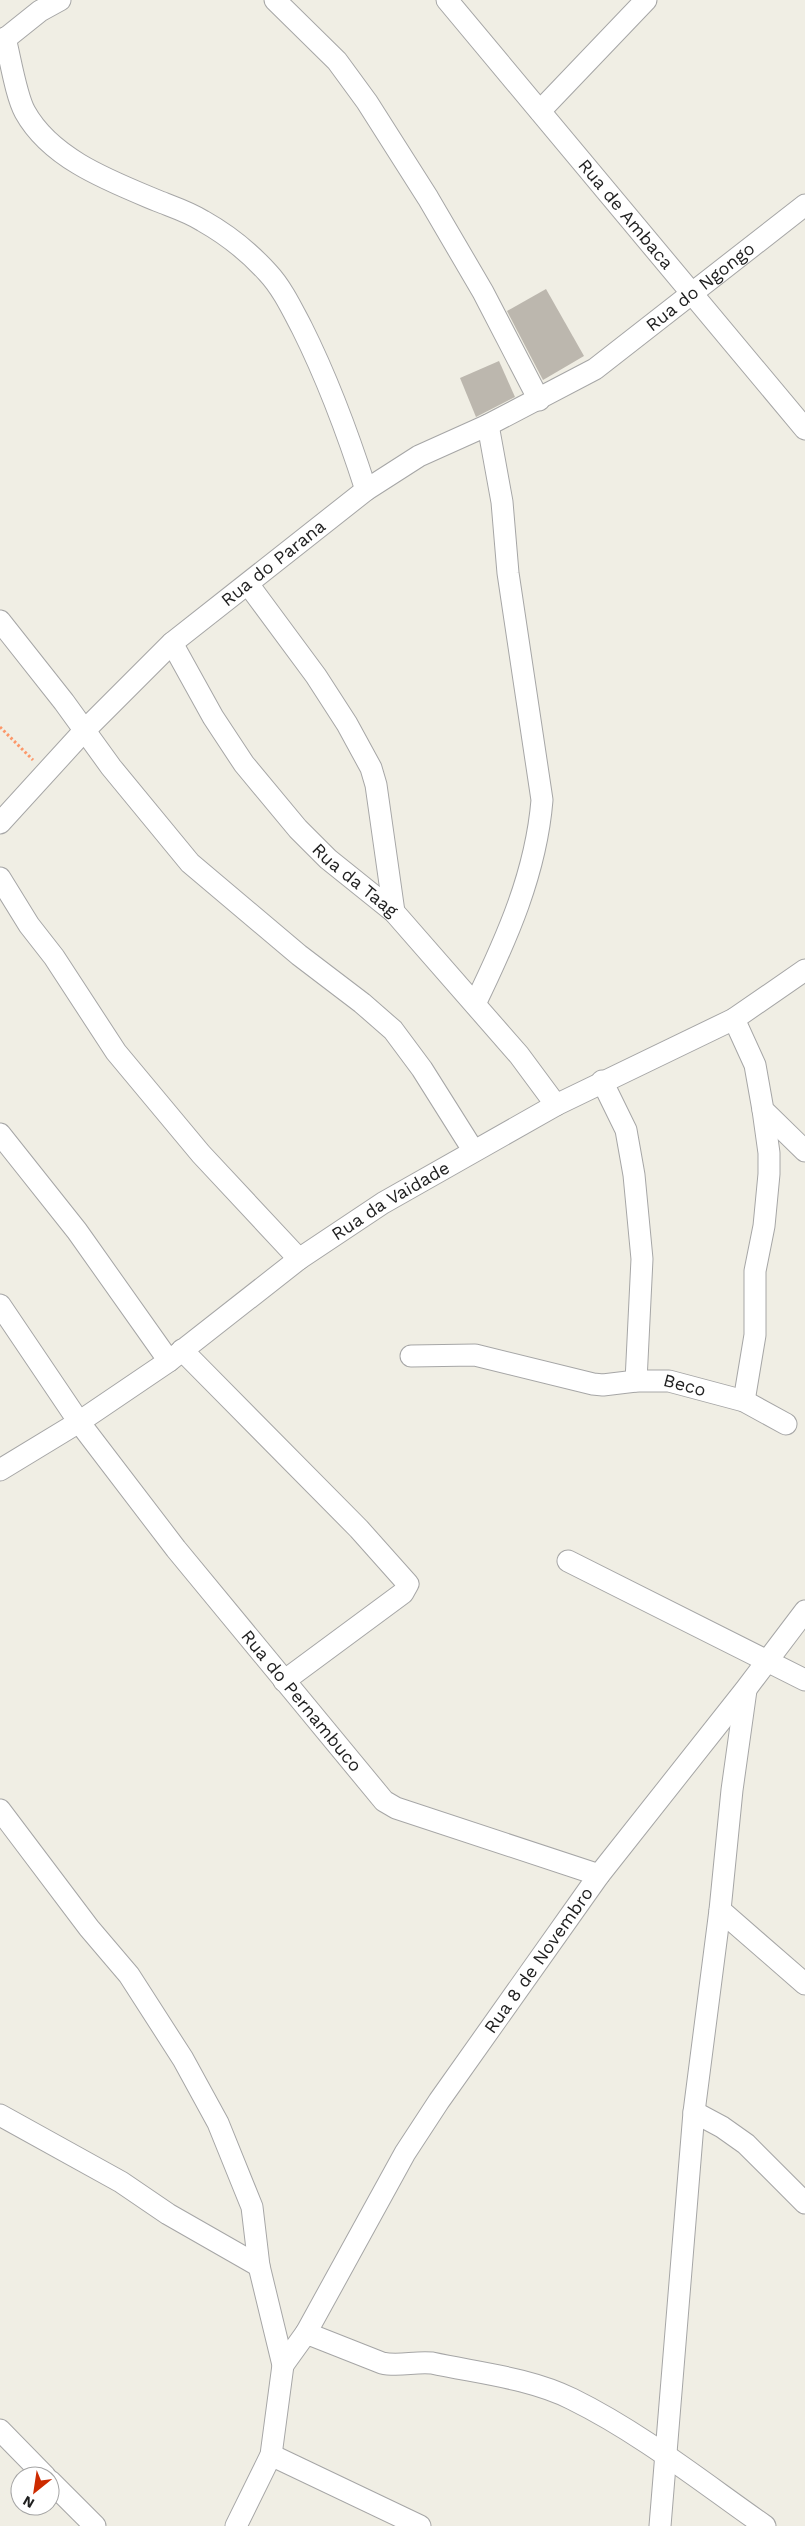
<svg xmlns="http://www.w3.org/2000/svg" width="805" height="2526" font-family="'Work Sans',sans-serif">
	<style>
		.building { fill: #bcb7ae }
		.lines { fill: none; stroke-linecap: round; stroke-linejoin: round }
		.minor-casing { stroke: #a6a6a6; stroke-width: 23 }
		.path { stroke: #fc9769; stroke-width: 3; stroke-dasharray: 2.5 2.5; stroke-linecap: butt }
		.minor { stroke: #fff; stroke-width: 21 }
		.labels { text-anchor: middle; stroke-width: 4.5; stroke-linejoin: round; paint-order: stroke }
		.street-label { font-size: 18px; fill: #1f1f1f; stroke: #fff }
	</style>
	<rect width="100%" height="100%" fill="#f0eee4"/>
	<!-- building -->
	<g class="building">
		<polygon points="546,289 584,356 543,380 507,311"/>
		<polygon points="499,361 515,397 476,417 460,378"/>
	</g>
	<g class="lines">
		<!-- minor casing -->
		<g class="minor-casing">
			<g id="minor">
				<polyline points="275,0 337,61 367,102 428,198 483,292 539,400"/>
				<path id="s1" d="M 447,0 L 805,429"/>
				<path d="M 5,38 C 10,57 16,96 25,112 C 51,159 110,181 158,201 C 173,207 189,212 203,221 C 226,234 250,253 268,273 C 282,288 292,309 302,328 C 328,380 348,434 366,490"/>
				<polyline points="0,43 40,11 60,0"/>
				<polyline points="540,111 646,0"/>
				<polyline points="248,584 316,676 347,724 371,768 376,785 394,912"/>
				<polyline points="0,621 64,702 111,767 190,863 299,955 362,1003 393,1030 422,1069 473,1150"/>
				<path id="s2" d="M 172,643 L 213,717 L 244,764 L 298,829 L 328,859 L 394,912 L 519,1055 L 556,1105"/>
				<path id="s3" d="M 0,823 L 83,732 L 172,643 L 366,490 L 419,456 L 488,425 L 595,369 L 805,205"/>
				<polyline points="0,878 29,925 54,957 116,1052 201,1154 299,1259"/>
				<path d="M 475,1004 C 507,938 536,873 542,800 L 508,573 L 502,502 L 488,425"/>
				<polyline points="734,1019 755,1065 763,1110 805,1151"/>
				<polyline points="602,1081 626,1130 634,1175 642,1259 636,1381"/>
				<polyline points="0,1134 77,1231 169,1361"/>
				<path id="s4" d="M 0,1305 L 79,1422 L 176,1549 L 384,1801 L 396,1808 L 599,1875"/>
				<polyline points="182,1350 359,1529 408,1584 403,1593 284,1681"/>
				<path id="s5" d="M 411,1356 L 475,1355 L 593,1384 L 603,1385 L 636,1381 L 669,1381 L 744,1401 L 786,1424"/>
				<polyline points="744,1401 755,1335 755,1271 764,1226 769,1174 769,1153 763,1110"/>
				<path id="s6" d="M 0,1470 L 79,1422 L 169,1361 L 299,1259 L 383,1203 L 556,1105 L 734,1019 L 805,970"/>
				<polyline points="568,1561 805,1680"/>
				<polyline points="0,1810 89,1928 129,1975 183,2059 218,2123 252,2207 259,2266 283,2365 271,2455 236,2526"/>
				<polyline points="720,1910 805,1984"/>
				<polyline points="694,2112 722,2127 746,2144 805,2203"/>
				<polyline points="0,2115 121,2182 168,2214 259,2266"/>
				<path id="s7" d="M 306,2333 L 405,2153 L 439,2101 L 599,1875 L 746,1689 L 805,1611"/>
				<path d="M 283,2365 L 306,2333 L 382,2363 C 399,2367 415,2361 432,2363 C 478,2373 530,2378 572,2399 C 641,2433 702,2482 765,2526"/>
				<polyline points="0,2430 45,2476"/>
				<polyline points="271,2455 420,2526"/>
				<polyline points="50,2481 95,2526"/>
				<polyline points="660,2526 694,2112 720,1910 732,1790 746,1690"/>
			</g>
		</g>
		<!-- path -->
		<polyline class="path" points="0,727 33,760"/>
		<!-- minor -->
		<use href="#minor" class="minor"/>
	</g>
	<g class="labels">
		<!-- street labels -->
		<g class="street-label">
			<text dy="6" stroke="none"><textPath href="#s1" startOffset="279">Rua de Ambaca</textPath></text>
			<text dy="6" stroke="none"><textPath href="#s3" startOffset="889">Rua do Ngongo</textPath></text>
			<text dy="6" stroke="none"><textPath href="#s3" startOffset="378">Rua do Parana</textPath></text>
			<text dy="6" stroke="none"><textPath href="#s2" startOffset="302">Rua da Taag</textPath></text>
			<text dy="6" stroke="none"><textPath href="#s6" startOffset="475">Rua da Vaidade</textPath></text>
			<text dy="6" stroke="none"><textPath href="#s5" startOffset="278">Beco</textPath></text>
			<text dy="6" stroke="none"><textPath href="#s4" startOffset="498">Rua do Pernambuco</textPath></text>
			<text dy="6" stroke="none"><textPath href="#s7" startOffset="440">Rua 8 de Novembro</textPath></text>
		</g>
	</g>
	<!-- north arrow -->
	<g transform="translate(35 2491) rotate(210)"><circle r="24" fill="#ffffff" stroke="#a5a5a5"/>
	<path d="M0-4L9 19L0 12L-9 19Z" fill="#cd2b00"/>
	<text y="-8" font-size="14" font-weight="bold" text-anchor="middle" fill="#1f1f1f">N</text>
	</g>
</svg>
